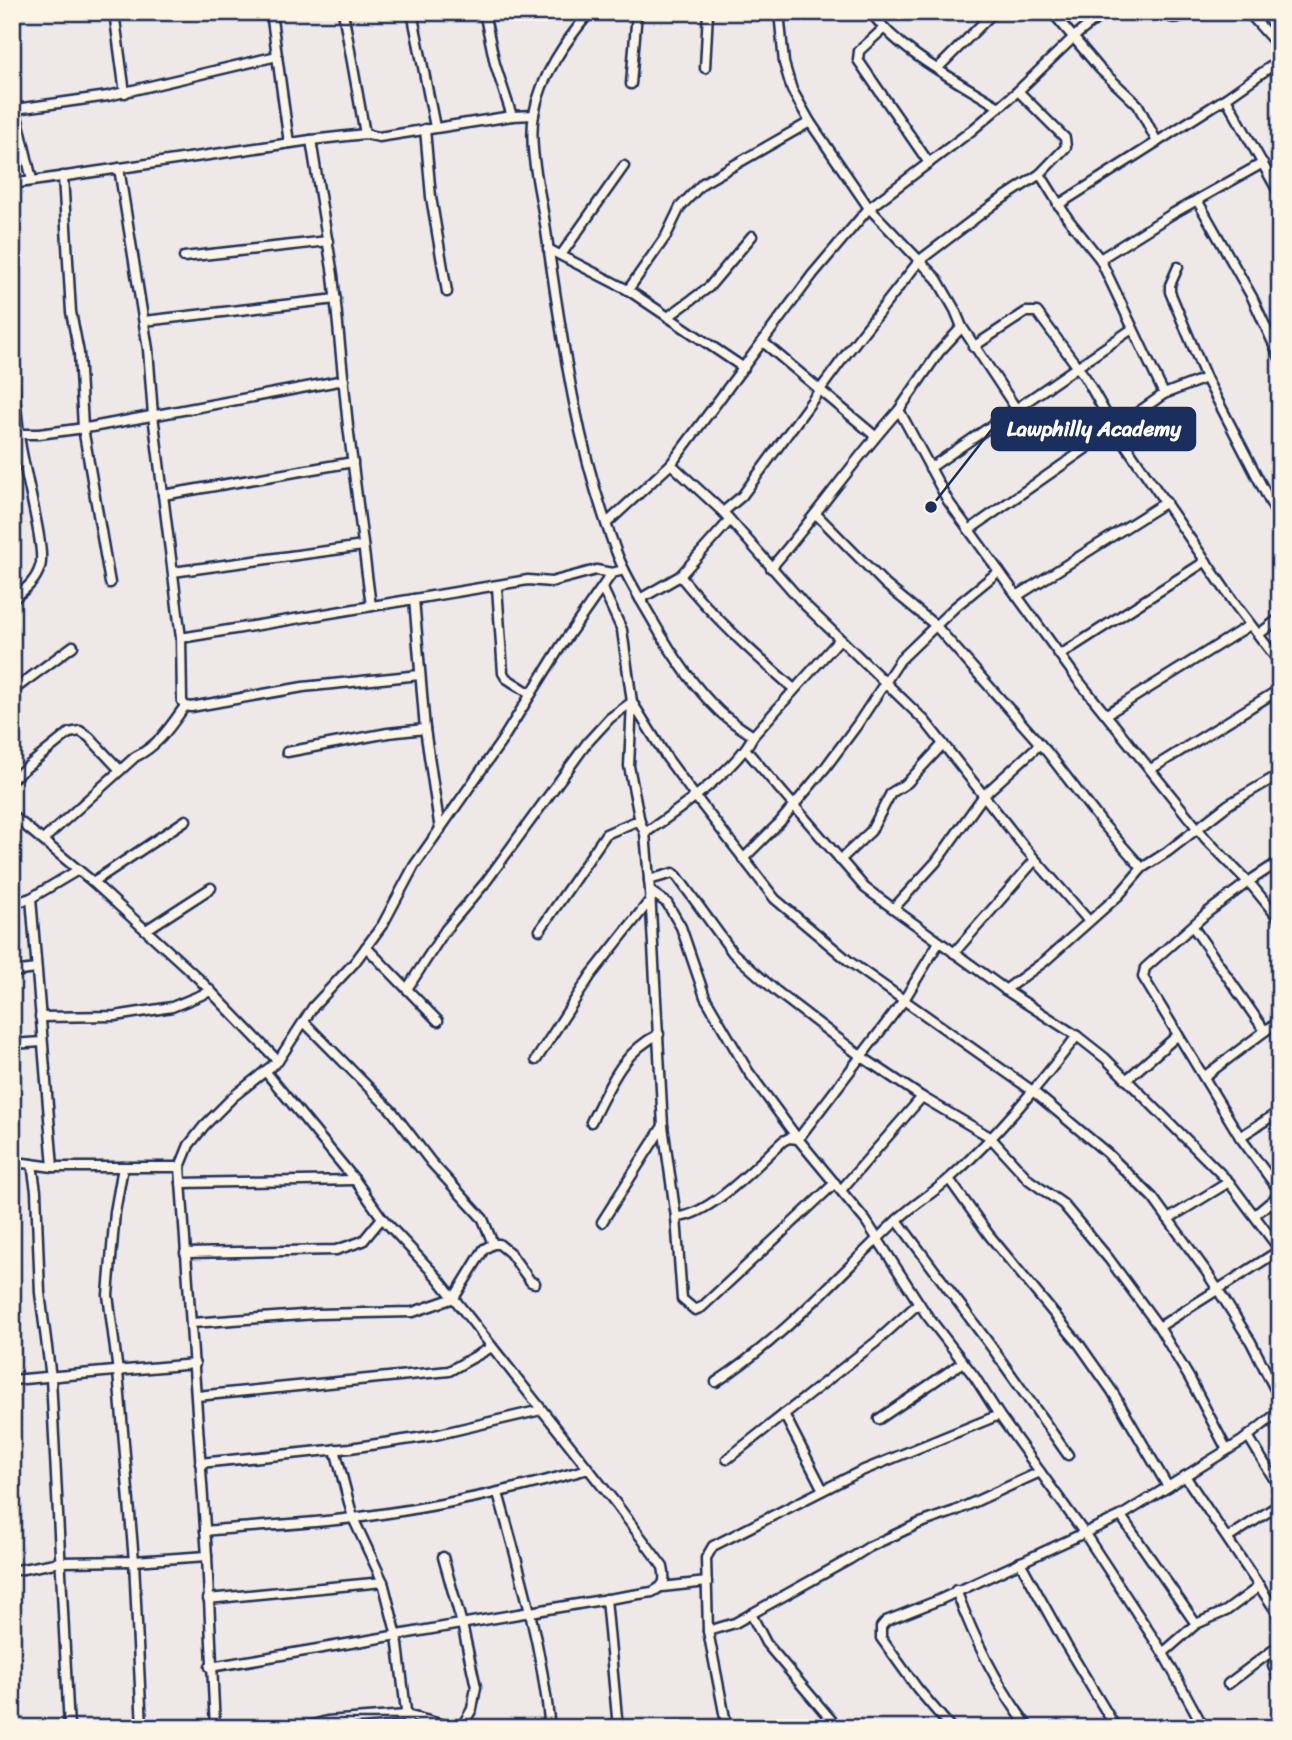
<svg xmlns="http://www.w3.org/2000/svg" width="1292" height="1740" font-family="Sriracha,sans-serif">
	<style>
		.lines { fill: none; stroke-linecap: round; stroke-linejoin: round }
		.minor-casing { stroke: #1b2f5e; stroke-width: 13 }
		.minor { stroke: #fcf5e5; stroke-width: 8 }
		.leader { fill: none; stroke: #1b2f5e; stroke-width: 2.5 }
		.callout-dot { fill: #1b2f5e; stroke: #fcf5e5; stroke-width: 2.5 }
		.callout { fill: #1b2f5e; stroke: #1b2f5e; stroke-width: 2.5 }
		.callout-label { font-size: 21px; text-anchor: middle; font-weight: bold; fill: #fff }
	</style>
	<rect width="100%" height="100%" fill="#eee8e6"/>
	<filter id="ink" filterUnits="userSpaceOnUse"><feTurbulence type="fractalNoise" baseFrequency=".0143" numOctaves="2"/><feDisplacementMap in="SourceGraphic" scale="14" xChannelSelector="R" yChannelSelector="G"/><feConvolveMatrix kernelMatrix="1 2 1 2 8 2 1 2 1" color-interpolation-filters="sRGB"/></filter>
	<g filter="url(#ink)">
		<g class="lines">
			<!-- minor casing -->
			<g class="minor-casing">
				<g id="minor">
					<polyline points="114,12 125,93"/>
					<polyline points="271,12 289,143"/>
					<polyline points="343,12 365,134"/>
					<polyline points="412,12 435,127"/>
					<polyline points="484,12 495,64 512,116"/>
					<path d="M 590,12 C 566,41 541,75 534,114 C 528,148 540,190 545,224 C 561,333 576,448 616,551 C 625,576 640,598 653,621 C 671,653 693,686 719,711 C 729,721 742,728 753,736"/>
					<polyline points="779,12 784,63 792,90 810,122 869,208 937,279 955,310 962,327 939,352 899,410 948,501 1078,680 1206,839 1253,887 1280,920"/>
					<path d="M 871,12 C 899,52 958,81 999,107"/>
					<polyline points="1052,12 1100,69 1138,105 1157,142"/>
					<path d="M 1162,12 C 1170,20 1179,19 1187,12"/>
					<polyline points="1248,12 1280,48"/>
					<polyline points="883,29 859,51 858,60 929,163"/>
					<polyline points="705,68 708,12"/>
					<polyline points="938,68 994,12"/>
					<polyline points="631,84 637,12"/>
					<polyline points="12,94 32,180"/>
					<polyline points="1226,98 1280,195"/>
					<polyline points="16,109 108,96 277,56"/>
					<polyline points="425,129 431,197 447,292"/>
					<polyline points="311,140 333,275 348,426 371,606"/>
					<polyline points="119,168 148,349 153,415 181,638 182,701 185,706 191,707 303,687 420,675"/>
					<polyline points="1040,174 1068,219 1100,259 1164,394"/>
					<polyline points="63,176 71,312 79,353 83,428 110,583"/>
					<polyline points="12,184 311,140 365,134 379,137 512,116 534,115"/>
					<polyline points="1197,200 1252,297 1280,358"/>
					<polyline points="1058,205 1226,98 1280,60"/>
					<polyline points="548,249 628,290 744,368"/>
					<polyline points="561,255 624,166"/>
					<polyline points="184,257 328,241"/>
					<polyline points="1100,259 1172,214 1263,163"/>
					<polyline points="1178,267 1170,285 1170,292 1206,378 1280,521"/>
					<polyline points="628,290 666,236 680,207 703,183 810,122"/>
					<polyline points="668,317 709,287 752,236"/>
					<polyline points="144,321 336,299"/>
					<polyline points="962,327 1015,407"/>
					<polyline points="763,342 875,436"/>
					<polyline points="973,347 1026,312 1037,312 1085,377 1114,428 1237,607 1280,663"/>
					<polyline points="12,370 19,434 39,434 92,427 344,380"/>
					<polyline points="671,464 723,512 804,604 925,721 1025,848 1089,921"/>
					<polyline points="930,468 1132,329"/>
					<polyline points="163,495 353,462"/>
					<polyline points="723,512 742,496 847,353 920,260 994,204 1040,174 1066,147 1065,138 1018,91"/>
					<polyline points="816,514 886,585 935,625 1048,753 1102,823 1142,868"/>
					<path d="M 730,520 L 680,576 C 714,618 753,653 794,689"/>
					<polyline points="607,523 671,464 813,274 869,208 971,131 1018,91 1075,36 1105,12"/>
					<polyline points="969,530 1164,394 1206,378"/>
					<path d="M 771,568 C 815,517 853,461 899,410"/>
					<polyline points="173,572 363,546"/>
					<polyline points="497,587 503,673 506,678 531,694"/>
					<polyline points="603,589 622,630 632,702 629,766 640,822 645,833 650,891 667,903 681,927 705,997 748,1071 798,1139 866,1221 926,1314 974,1376 999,1415 1085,1534 1163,1653 1204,1728"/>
					<polyline points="1017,596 1166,502"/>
					<polyline points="414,599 425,729 440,830"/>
					<polyline points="640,599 680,576"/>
					<path d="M 12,600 C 24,590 35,583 40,567 C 47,550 21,461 19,434"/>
					<polyline points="1259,634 1280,618"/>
					<polyline points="181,638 528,580 551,582 596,570 612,573"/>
					<polyline points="1060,655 1206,561"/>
					<polyline points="12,691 73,646"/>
					<polyline points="1107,714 1250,625"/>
					<polyline points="746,750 865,888 1010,993 1077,1036 1105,1058 1229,1182 1280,1250"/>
					<polyline points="287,752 388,733 425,729"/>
					<polyline points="1151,769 1280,689"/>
					<polyline points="12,779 69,733 80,731 89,737 120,770"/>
					<polyline points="12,815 93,882 198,978 278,1061"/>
					<path d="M 645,833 C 676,812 737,769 753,736 L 839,640"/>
					<path d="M 43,840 L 135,757 C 159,745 170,727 185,706"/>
					<polyline points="743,859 780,822 825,768 857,725 900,660 955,607 999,571"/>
					<polyline points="840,860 871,831 891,793 907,783 943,744"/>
					<polyline points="1280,861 1248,882 1208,912 1145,968 1143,977 1240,1137 1280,1192"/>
					<polyline points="649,880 673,873 677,876 733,953 776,991 862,1057 922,1097 990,1137 1029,1180 1063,1204 1109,1259 1159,1327 1190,1379 1227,1450"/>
					<polyline points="93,882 186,820"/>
					<polyline points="650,891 663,1126 676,1217 682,1299 695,1310 702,1307 835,1183"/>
					<polyline points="31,898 53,1167"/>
					<polyline points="12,904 31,898 78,870"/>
					<polyline points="894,908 936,862 984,795 1040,744"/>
					<polyline points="1193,927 1265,1031"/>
					<polyline points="146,930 211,888"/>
					<polyline points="540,930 606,834 634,822 640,822"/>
					<polyline points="366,947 438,1021"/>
					<polyline points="954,953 1035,860"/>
					<polyline points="12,972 36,969"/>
					<polyline points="407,989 446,929 485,883 587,743 610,718 632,702 667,758 695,796 775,899 850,962 1034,1092 1107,1153 1153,1198 1206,1271 1251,1342 1280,1399"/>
					<polyline points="1005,990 1045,961 1119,895 1142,868 1167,852 1229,804 1280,774"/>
					<polyline points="40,1017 115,1016 172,1007 211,991"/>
					<polyline points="304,1022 392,1111 431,1162 483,1219 493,1244"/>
					<polyline points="12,1044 42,1042"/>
					<polyline points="536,1060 591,975 651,899"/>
					<polyline points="1205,1076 1269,1028 1280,1022"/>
					<polyline points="1126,1080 1178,1035"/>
					<path d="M 591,1122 C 610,1086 621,1053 659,1034"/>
					<polyline points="1240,1137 1280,1111"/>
					<polyline points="32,1164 36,1191 40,1293 51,1378 69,1728"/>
					<polyline points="12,1165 24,1163 53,1167 180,1167 189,1145 204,1126 234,1096 278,1061 313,1007 355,962 383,924 414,866 501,742 561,646 612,573 624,570"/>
					<polyline points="123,1167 115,1212 108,1295 118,1372 134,1561 142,1728"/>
					<polyline points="180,1167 207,1556 215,1728"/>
					<polyline points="949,1179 989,1235 1079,1344 1112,1391 1168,1487"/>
					<polyline points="181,1183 355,1180"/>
					<polyline points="841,1190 922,1097"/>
					<polyline points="1255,1215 1280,1194"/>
					<path d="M 676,1217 C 709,1217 759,1163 783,1141 L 789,1138 L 798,1139 L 904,1000 L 939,942"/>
					<polyline points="1168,1219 1229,1182"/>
					<polyline points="897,1220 993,1349 1068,1455"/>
					<polyline points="602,1222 663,1126"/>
					<polyline points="185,1253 336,1250 363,1241 382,1218"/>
					<polyline points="192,1323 316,1314 413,1312 454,1298 484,1249 493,1244 499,1244 510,1253 531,1282 535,1283"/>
					<polyline points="1159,1327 1280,1250"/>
					<polyline points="12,1380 195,1364"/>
					<path d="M 716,1382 C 783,1338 837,1277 895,1222 C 911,1206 932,1194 949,1179 C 997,1136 1038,1086 1077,1036"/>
					<polyline points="197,1396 449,1371 492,1347"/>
					<polyline points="784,1414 823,1490"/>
					<polyline points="879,1419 963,1362"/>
					<polyline points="1248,1436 1280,1489"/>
					<polyline points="335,1449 353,1518 383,1582 397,1636 408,1728"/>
					<polyline points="727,1459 876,1342 919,1303"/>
					<polyline points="200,1463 350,1448 431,1436 541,1410"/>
					<polyline points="1185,1476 1280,1617"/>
					<path d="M 498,1493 C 520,1571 542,1647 550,1728"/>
					<polyline points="1121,1516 1196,1624"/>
					<path d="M 205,1531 C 262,1525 319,1524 375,1515 C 447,1505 518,1489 588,1469"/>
					<polyline points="1228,1538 1280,1504"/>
					<polyline points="443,1557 462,1624 476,1687 472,1709 461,1728"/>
					<polyline points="1020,1562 1066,1645 1116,1728"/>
					<polyline points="12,1571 60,1562 134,1561 207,1556"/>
					<polyline points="662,1587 707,1582"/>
					<path d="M 956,1590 C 974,1639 997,1686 1029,1728"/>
					<polyline points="208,1599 383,1582"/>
					<polyline points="606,1599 618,1728"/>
					<polyline points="751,1614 766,1643 838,1728"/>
					<polyline points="708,1631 735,1623 850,1559 869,1547 918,1524 955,1511 1040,1472"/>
					<polyline points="1279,1646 1273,1666 1280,1682"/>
					<polyline points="1163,1653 1196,1624 1226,1611 1260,1586"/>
					<path d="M 210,1667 C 358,1643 504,1615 652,1592 C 665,1586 666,1581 663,1567 L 617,1505 L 437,1277 L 382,1218 L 355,1180 L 265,1071"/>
					<polyline points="1228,1684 1280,1645"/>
					<polyline points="302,1728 327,1721 406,1715 456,1728"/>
					<polyline points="727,1728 708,1631 706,1558 713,1546 859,1472 999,1415"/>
					<polyline points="951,1728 917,1688 881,1638 881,1627 886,1621 939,1600 1121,1516 1242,1441 1280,1411"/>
				</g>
			</g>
			<!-- minor -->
			<use href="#minor" class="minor"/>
		</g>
	</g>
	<!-- callouts -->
	<path class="leader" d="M931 507L992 429"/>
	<circle class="callout-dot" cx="931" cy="507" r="7"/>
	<rect class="callout" x="992" y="408" width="203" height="42" rx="7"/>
	<g class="callout-label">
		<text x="1094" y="436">Lawphilly Academy</text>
	</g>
	<!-- margin -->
	<rect width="1292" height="1740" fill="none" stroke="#fcf5e5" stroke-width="42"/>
	<rect x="21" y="21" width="1250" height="1698" fill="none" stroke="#1b2f5e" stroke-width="2.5" filter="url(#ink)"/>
</svg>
